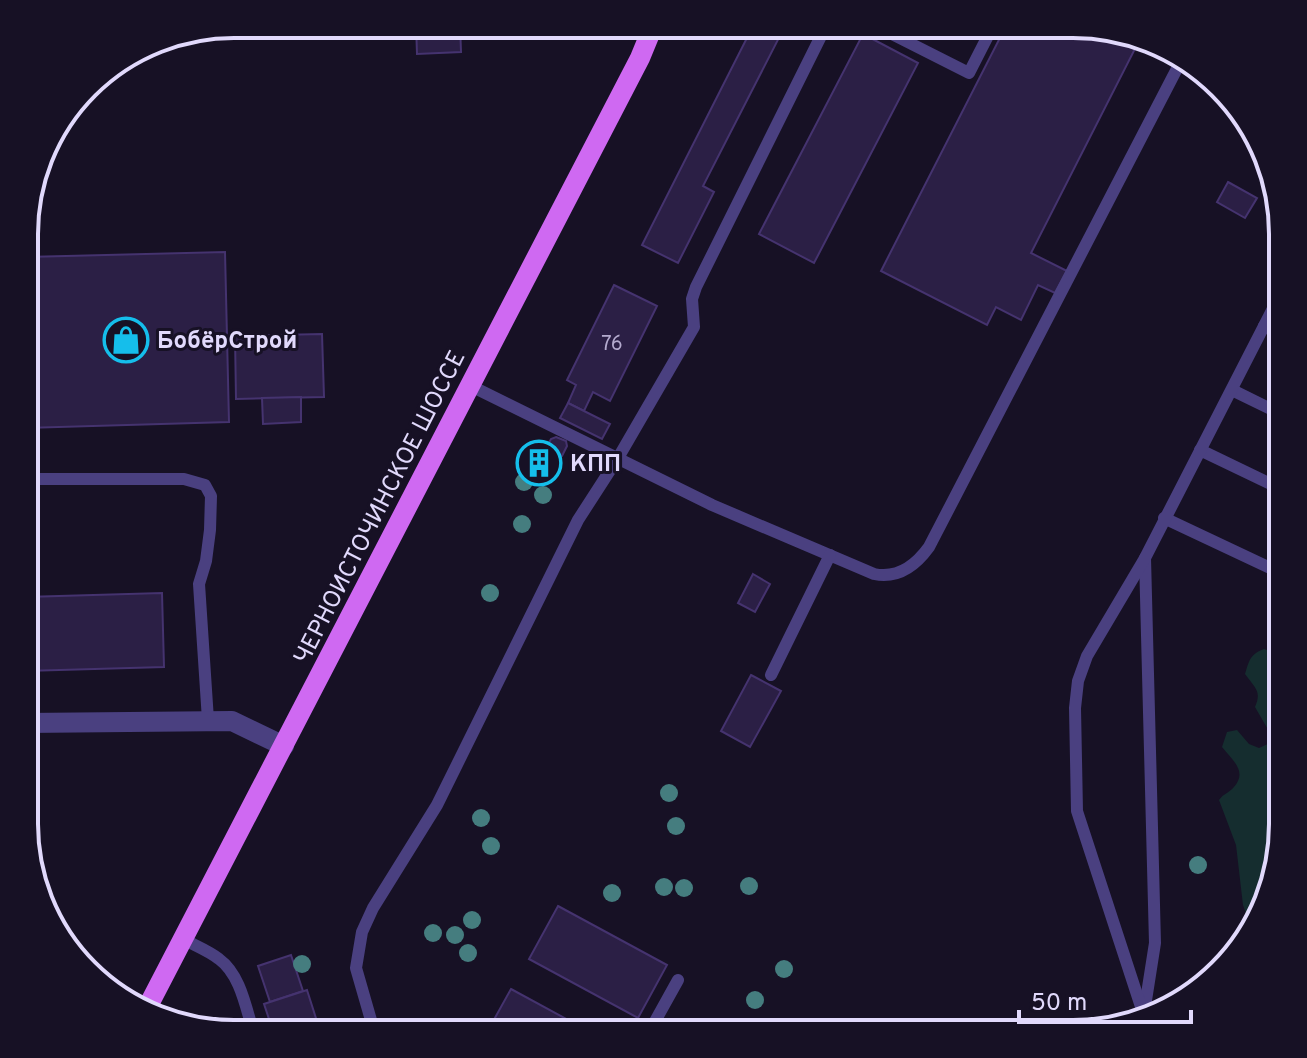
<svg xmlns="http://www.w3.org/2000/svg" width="1307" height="1058" font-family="Overpass,sans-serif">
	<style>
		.green { fill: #152d2f }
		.building { fill: #2b1f45; stroke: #45336f; stroke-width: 2 }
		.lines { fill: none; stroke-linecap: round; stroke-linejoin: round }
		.service { stroke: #4a4080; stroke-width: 12 }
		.minor { stroke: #4a4080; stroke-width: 20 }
		.primary { stroke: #cf69f2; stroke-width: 20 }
		.tree { fill: #457d7f }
		.labels { text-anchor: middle; stroke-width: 6; stroke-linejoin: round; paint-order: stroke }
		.number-label { font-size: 20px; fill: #b4aace }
		.poi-label { font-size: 24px; font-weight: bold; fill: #e1d9fc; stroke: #171125; text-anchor: start }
		.street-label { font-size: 24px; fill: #e1d9fc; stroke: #171125 }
		.rim { fill: none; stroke: #e1d9fc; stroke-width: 4 }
	</style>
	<rect width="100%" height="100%" fill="#171125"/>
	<!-- green -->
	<path class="green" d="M 1264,649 L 1270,651 L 1283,676 L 1283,838 L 1267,905 L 1251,928 L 1243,905 L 1236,845 L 1219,800 C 1224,793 1229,793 1234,787 C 1248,771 1232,760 1222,747 L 1227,732 L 1237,730 L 1249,744 L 1259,748 L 1270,743 L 1270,733 L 1255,707 C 1262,691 1255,688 1245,674 C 1249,661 1250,654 1264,649 Z"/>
	<!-- building -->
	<g class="building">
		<polygon points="416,24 460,24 461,52 417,54"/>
		<polygon points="754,24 786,24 703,186 714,192 678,263 642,245"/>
		<polygon points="1007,24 1086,24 1141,37 1031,253 1067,271 1055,293 1038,285 1021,320 996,307 987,325 881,271"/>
		<polygon points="863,34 918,63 814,263 759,234"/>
		<polygon points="67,111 68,130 52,130"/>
		<polygon points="1228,182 1257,198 1245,218 1217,202"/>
		<polygon points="225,252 229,422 25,428 26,257"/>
		<polygon points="614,285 657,306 610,401 593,392 584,411 568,403 576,385 567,380"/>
		<polygon points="322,334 324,397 236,399 235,336"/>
		<polygon points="301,397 301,422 263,424 262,398"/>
		<polygon points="568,403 610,424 602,439 560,418"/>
		<polygon points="556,437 566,441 567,446 562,456 556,458 545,479 523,468 535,445 545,450 551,439"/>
		<polygon points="753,574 770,584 755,612 738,603"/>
		<polygon points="162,593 164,667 25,671 25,597"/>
		<polygon points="751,675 781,691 750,747 721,731"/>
		<polygon points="558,906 667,965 638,1018 529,959"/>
		<polygon points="291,955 303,991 270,1002 258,966"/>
		<polygon points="511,989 594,1034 486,1034"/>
		<polygon points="307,990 321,1034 274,1034 264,1004"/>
	</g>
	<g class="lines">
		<!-- service -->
		<g class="service">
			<polyline points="872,24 969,73 994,24"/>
			<polyline points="1264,326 1283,336"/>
			<path d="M 471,386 L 712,505 L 874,574 C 898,579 916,565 929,547 L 1182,59"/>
			<polyline points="1232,390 1283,415"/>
			<polyline points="1200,450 1283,490"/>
			<polyline points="25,479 184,479 205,485 211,496 210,530 206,561 199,584 208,720"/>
			<polyline points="1164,518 1283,574"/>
			<polyline points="771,675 830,555"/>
			<path d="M 185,940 C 196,946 209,951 219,959 C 241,975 246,1009 254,1034"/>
			<polyline points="1144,1013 1155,943 1145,558"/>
			<polyline points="1145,1019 1077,811 1075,708 1078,681 1087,656 1145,558 1283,289"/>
			<polyline points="1096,1029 1144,1014"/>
			<polyline points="375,1034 356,968 362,932 373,908 437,805 578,520 618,458 694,327 692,299 696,287 827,24"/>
			<polyline points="648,1034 678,980"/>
		</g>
		<!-- minor -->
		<polyline class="minor" points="25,723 232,721 284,746"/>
		<!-- primary -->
		<polyline class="primary" points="145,1012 640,58 654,24"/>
	</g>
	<!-- trees -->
	<g class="tree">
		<circle cx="524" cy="482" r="9"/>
		<circle cx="543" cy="495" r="9"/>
		<circle cx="522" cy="524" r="9"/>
		<circle cx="490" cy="593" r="9"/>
		<circle cx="669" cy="793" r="9"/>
		<circle cx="481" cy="818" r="9"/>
		<circle cx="676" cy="826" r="9"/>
		<circle cx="491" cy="846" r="9"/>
		<circle cx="1198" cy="865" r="9"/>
		<circle cx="749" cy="886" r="9"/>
		<circle cx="664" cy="887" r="9"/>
		<circle cx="684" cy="888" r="9"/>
		<circle cx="612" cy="893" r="9"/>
		<circle cx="472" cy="920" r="9"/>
		<circle cx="433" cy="933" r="9"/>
		<circle cx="455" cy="935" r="9"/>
		<circle cx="468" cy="953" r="9"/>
		<circle cx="302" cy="964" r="9"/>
		<circle cx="784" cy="969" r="9"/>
		<circle cx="755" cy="1000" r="9"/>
	</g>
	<!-- icons -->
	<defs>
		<g id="shop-ring" transform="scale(2.3)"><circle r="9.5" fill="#171125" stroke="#15beeb" stroke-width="1.5"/><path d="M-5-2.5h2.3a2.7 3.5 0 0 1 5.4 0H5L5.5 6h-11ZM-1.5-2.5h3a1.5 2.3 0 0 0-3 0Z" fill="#15beeb"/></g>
		<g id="building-ring" transform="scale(2.3)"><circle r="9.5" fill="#171125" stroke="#15beeb" stroke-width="1.5"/><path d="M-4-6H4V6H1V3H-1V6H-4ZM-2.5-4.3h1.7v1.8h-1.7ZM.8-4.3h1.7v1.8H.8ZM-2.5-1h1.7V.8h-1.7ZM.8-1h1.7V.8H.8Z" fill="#15beeb"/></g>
	</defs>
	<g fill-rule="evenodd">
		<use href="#shop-ring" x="126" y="340"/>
		<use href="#building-ring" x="539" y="463"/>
	</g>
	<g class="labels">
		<!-- number labels -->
		<g class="number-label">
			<text x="612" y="350">76</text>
		</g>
		<!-- poi labels -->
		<g class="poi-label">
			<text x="157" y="348">БобёрСтрой</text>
			<text x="570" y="471">КПП</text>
		</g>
		<!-- street labels -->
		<g class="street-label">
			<text transform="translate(379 507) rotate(-63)" y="8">ЧЕРНОИСТОЧИНСКОЕ ШОССЕ</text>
		</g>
	</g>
	<!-- crop -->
	<path d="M0 0H1307V1058H0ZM234 38H1073A196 196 0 0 1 1269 234V824A196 196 0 0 1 1073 1020H234A196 196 0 0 1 38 824V234A196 196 0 0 1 234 38Z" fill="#171125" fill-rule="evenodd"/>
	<path class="rim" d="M234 38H1073A196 196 0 0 1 1269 234V824A196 196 0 0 1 1073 1020H234A196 196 0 0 1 38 824V234A196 196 0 0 1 234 38Z"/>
	<!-- scale -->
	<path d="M1019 1010v12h172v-12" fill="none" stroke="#e1d9fc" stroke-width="4"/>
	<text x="1031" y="1010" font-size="24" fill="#e1d9fc" stroke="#171125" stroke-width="6" paint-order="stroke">50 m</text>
</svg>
